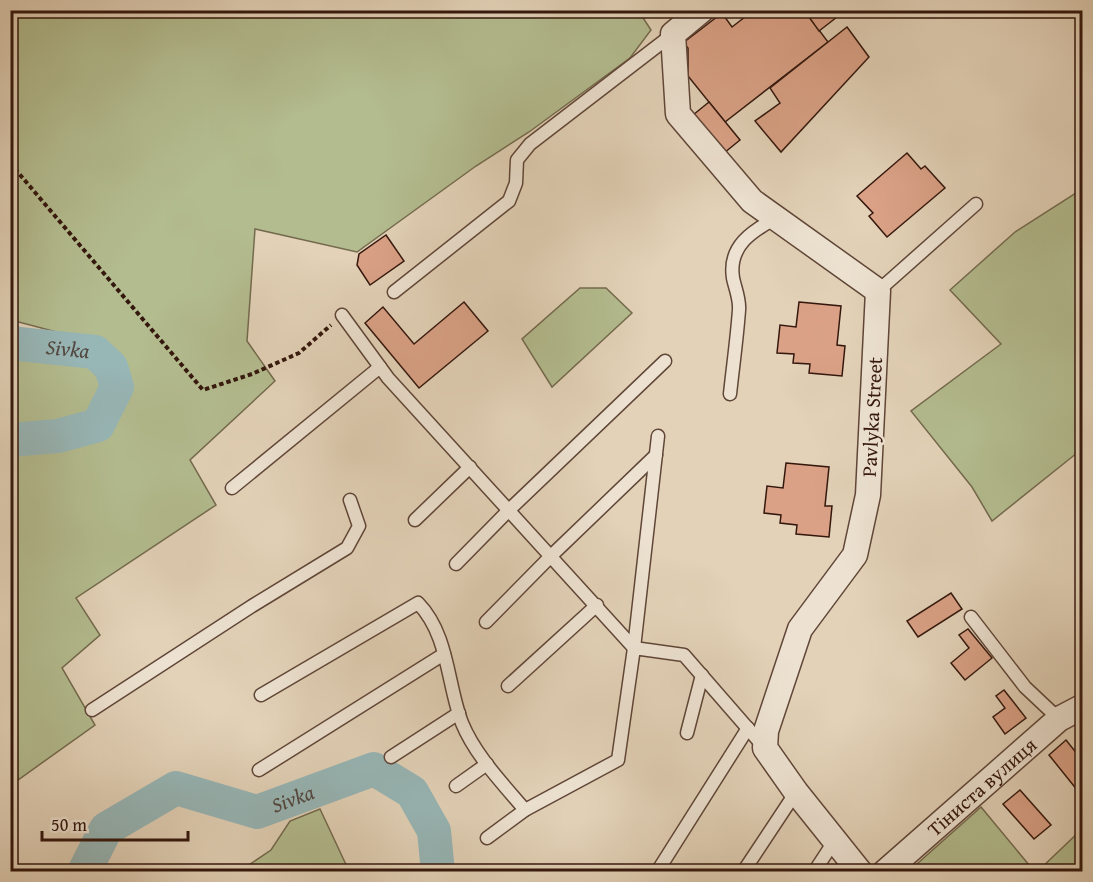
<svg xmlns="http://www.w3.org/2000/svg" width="1093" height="882" font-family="'Gentium Book Plus',serif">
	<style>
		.green { fill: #b3bc8f; stroke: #746a4e; stroke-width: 1.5 }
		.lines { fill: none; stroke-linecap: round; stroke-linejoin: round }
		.river { stroke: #97b6b6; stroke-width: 34 }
		.building { fill: #daa186; stroke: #34170d; stroke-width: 1.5 }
		.service-casing { stroke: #604638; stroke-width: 15 }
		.minor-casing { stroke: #604638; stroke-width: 27 }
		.path { stroke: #34170d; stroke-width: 4; stroke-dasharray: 4.5 3; stroke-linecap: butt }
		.service { stroke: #ede2d1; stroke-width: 12 }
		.minor { stroke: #ede2d1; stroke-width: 24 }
		.labels { text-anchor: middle; stroke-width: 5; stroke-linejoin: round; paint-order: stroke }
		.street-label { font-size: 20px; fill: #34170d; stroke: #ede2d1 }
		.water-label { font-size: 21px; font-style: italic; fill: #524740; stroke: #ede2d1 }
	</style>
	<rect width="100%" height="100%" fill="#e3d2b8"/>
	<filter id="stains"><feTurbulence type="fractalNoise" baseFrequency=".00333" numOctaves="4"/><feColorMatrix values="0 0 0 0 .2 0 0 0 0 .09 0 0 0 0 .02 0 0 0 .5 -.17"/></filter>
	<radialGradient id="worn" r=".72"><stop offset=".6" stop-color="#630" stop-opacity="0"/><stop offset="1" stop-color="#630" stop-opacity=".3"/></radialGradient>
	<!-- green -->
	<g class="green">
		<polygon points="638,10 651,30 630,58 529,132 476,166 357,252 255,229 247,341 275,381 190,460 216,505 76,598 100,635 62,668 95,725 11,785 10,449 98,436 130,391 98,343 11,320 11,11"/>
		<polygon points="1082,189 1082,449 992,521 972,487 911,411 1001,344 950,290 1015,232"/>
		<polygon points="580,288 606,288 632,313 552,387 522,339"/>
		<polygon points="10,323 86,362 104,385 92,416 11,426"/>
		<polygon points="981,807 1034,871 909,871"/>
		<polygon points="320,809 349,871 240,871 271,850 290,821"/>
		<polygon points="1082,829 1082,871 1038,871"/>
	</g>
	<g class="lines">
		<!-- river -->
		<g class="river">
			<path id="s1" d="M 10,343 L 95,352 L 111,367 L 117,387 L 98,425 L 58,436 L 10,440"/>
			<path id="s2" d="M 84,872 L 106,829 L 176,788 L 257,812 L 374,769 L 412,792 L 434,831 L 438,872"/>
		</g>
	</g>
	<!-- building -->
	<g class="building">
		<polygon points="754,10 804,10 828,42 725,122 688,76 688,48 683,43 722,13 732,27"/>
		<polygon points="804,10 846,10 819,31"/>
		<polygon points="847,27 869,57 781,152 755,121 780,103 770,88"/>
		<polygon points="709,102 740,140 724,153 693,115"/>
		<polygon points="907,153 921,169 925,166 945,188 887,237 869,216 873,213 857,196"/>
		<polygon points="386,235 404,261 370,285 357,265 359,254"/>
		<polygon points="464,302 488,331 419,388 365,323 383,307 414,344"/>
		<polygon points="799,302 841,306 837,345 845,346 842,376 809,373 810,364 793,363 794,354 777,353 780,325 796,327"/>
		<polygon points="786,463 829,467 825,506 832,506 829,537 796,534 797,525 780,523 781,515 764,513 767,486 783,488"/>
		<polygon points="951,593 962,609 918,637 907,621"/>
		<polygon points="968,629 992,658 965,680 951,663 969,648 959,635"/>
		<polygon points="1004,690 1026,718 1005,734 993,717 1005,708 996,696"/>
		<polygon points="1066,740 1082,760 1082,796 1049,755"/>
		<polygon points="1020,790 1051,825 1034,839 1003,804"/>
	</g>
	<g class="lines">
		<!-- service casing -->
		<g class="service-casing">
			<g id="service">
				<polyline points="878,291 976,204"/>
				<polyline points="394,292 509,201 516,183 517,160 530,144 673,34"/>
				<polyline points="342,315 380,367"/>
				<path d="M 730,394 C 733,366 737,338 739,310 C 740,299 735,288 733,278 C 728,246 752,231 776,218"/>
				<polyline points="232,488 380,367 388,378 634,648"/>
				<polyline points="415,520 470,467"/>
				<polyline points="456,564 509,510 665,361"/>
				<polyline points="971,617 1025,687 1059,719"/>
				<polyline points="486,622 551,556 656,455"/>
				<polyline points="634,648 658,436"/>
				<polyline points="508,686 597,605"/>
				<path d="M 261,695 L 418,603 C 449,635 447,684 462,723 C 475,755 503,784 525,810"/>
				<polyline points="92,710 252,606 347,548 359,526 350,500"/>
				<polyline points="687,733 702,675"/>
				<polyline points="391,757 459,713"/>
				<polyline points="259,770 444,654"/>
				<polyline points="456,786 487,764"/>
				<polyline points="487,838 525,810 618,760 634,648 684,655 764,747"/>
				<polyline points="657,872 748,728"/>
				<polyline points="743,872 796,792"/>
				<polyline points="814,872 835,840"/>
			</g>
		</g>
		<!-- minor casing -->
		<g class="minor-casing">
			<g id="minor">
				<polyline points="702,10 673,34 678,114 752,201 878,291 868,495 855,555 800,629 766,731 765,748 796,792 860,872"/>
				<path id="s3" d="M 885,872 L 1059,719 L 1082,707"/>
			</g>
		</g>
		<!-- path -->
		<polyline class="path" points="10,163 203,390 252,374 299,353 331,325"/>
		<!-- service -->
		<use href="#service" class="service"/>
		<!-- minor -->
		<use href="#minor" class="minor"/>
	</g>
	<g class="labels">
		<!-- street labels -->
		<g class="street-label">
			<text transform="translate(872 417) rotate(-87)" y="7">Pavlyka Street</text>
			<text dy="7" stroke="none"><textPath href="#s3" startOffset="129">Тіниста вулиця</textPath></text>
		</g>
		<!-- water labels -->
		<g class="water-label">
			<text dy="7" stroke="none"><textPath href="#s1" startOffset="58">Sivka</textPath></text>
			<text dy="7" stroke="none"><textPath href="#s2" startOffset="252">Sivka</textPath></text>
		</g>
	</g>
	<!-- margin -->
	<rect width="1093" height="882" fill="none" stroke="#e3d2b8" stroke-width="36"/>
	<rect x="12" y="12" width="1069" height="858" fill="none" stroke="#34170d" stroke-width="3"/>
	<rect x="18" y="18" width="1057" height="846" fill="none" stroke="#34170d" stroke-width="1.5"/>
	<!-- scale -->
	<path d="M42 831v9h146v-9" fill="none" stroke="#34170d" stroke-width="3"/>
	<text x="51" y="831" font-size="18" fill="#34170d" stroke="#ede2d1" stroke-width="4.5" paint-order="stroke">50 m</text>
	<rect width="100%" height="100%" filter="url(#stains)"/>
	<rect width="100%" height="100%" fill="url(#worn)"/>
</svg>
